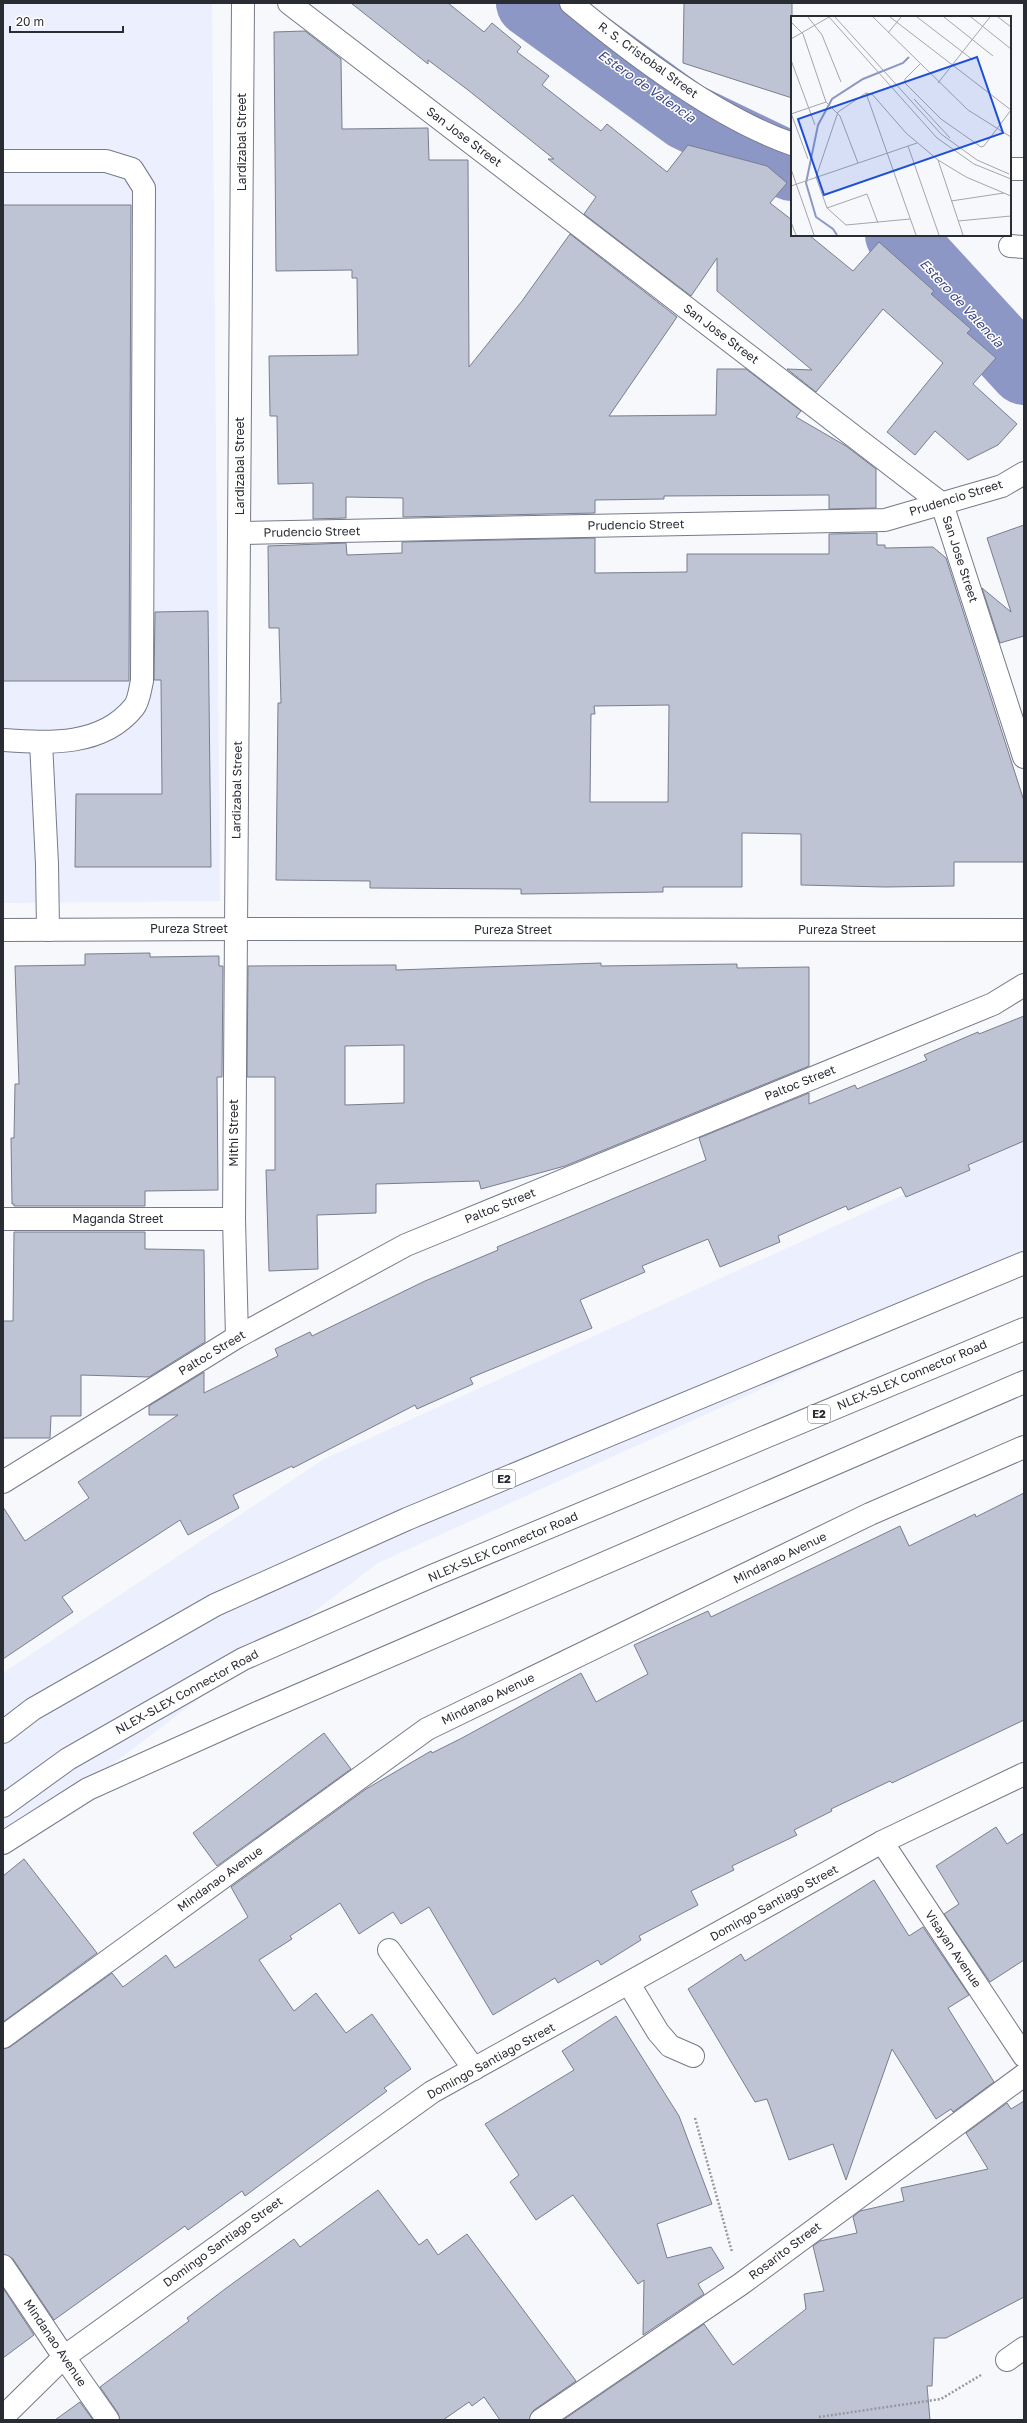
<svg xmlns="http://www.w3.org/2000/svg" width="1027" height="2423" font-family="'Golos Text',sans-serif">
	<style>
		.built { fill: #ebeffe }
		.lines { fill: none; stroke-linecap: round; stroke-linejoin: round }
		.river { stroke: #8c97c6; stroke-width: 68 }
		.building { fill: #bfc4d5; stroke: #797e8e; fill-rule: evenodd }
		.lane-casing { stroke: #767a8a; stroke-width: 24 }
		.street-casing { stroke: #767a8a; stroke-width: 24 }
		.secondary-casing { stroke: #767a8a; stroke-width: 24 }
		.highway-casing { stroke: #767a8a; stroke-width: 24 }
		.path { stroke: #97989d; stroke-width: 2.5; stroke-dasharray: 2 2; stroke-linecap: butt }
		.lane { stroke: #fff; stroke-width: 22 }
		.street { stroke: #fff; stroke-width: 22 }
		.secondary { stroke: #fff; stroke-width: 22 }
		.highway { stroke: #fff; stroke-width: 22 }
		.labels { text-anchor: middle; stroke-width: 3; stroke-linejoin: round; paint-order: stroke }
		.shield { fill: #fff; stroke: #6a6b70; stroke-width: 1 }
		.shield-label { font-size: 11px; font-weight: bold; fill: #2a2c33 }
		.street-label { font-size: 12px; fill: #2a2c33; stroke: #fff }
		.water-label { font-size: 13px; font-style: italic; fill: #3e4885; stroke: #fff }
		.inset-river { fill: none; stroke: #8c97c6; stroke-width: 2 }
		.inset-road { fill: none; stroke: #a5a6ac; stroke-width: 1 }
		.view { fill: #1d4ed8; fill-opacity: 0.15; stroke: #1d4ed8; stroke-width: 2 }
		.inset-edge { fill: none; stroke: #2a2c33; stroke-width: 2 }
	</style>
	<rect width="100%" height="100%" fill="#f7f8fc"/>
	<!-- built -->
	<g class="built">
		<polygon points="3,3 212,3 220,901 3,903"/>
		<polygon points="1024,1140 1024,1270 378,1563 65,1800 3,1855 3,1673 324,1459"/>
	</g>
	<g class="lines">
		<!-- river -->
		<g class="river">
			<polyline points="530,3 686,116 792,167"/>
			<polyline points="899,235 1024,371"/>
		</g>
	</g>
	<!-- building -->
	<g class="building">
		<polygon points="351,3 448,3 484,32 492,23 521,47 517,52 549,76 542,85 601,131 607,124 667,172 688,145 767,166 787,183 770,203 792,220 792,235 809,235 853,271 879,242 934,291 931,294 971,329 967,333 996,358 973,384 1017,424 998,445 968,460 935,431 915,455 887,432 943,363 883,309 816,392 787,369 812,370 717,291 717,258 691,296 584,214 596,197 548,159 554,159 468,90 428,60 428,64"/>
		<polygon points="684,3 792,3 792,98 683,63"/>
		<polygon points="305,31 341,59 342,129 428,128 429,160 468,160 469,367 522,301 570,234 677,317 609,416 716,415 717,369 746,369 801,411 796,417 846,446 876,469 876,508 829,509 829,495 664,496 664,499 595,500 595,513 403,517 403,498 346,497 346,518 313,519 313,483 278,484 277,416 270,416 269,356 358,355 357,278 352,278 352,270 276,271 274,32"/>
		<polygon points="3,205 131,205 129,681 3,681"/>
		<polygon points="1024,525 1024,636 1000,643 982,588 1011,612 987,538"/>
		<path d="M 877,533 L 877,545 L 885,545 L 885,548 L 933,547 L 946,558 L 1024,801 L 1024,862 L 954,862 L 954,886 L 885,887 L 801,885 L 801,834 L 742,833 L 742,887 L 663,887 L 663,892 L 521,894 L 521,889 L 370,888 L 370,881 L 276,880 L 278,703 L 281,703 L 279,628 L 269,628 L 268,546 L 346,543 L 347,555 L 402,553 L 402,542 L 595,538 L 595,573 L 687,572 L 687,554 L 829,554 L 829,534 ZM 669,705 L 668,802 L 590,802 L 591,714 L 595,714 L 594,706 Z"/>
		<polygon points="208,611 211,867 75,867 76,794 162,794 161,680 154,680 155,612"/>
		<polygon points="150,953 150,957 219,956 219,966 223,966 222,1077 217,1077 218,1190 145,1191 145,1206 14,1206 14,1204 12,1204 11,1138 14,1138 15,1084 19,1084 15,966 85,965 85,954"/>
		<path d="M 601,963 L 601,966 L 737,964 L 737,968 L 809,967 L 809,1066 L 565,1166 L 481,1189 L 479,1181 L 376,1184 L 376,1213 L 317,1215 L 318,1269 L 269,1271 L 266,1170 L 275,1170 L 275,1077 L 247,1077 L 248,966 L 396,965 L 396,970 ZM 404,1045 L 404,1103 L 345,1105 L 345,1046 Z"/>
		<polygon points="1024,1016 1024,1141 968,1165 970,1170 906,1197 901,1187 848,1210 846,1206 778,1236 780,1242 720,1267 708,1239 642,1266 645,1272 580,1300 592,1328 470,1378 473,1384 417,1409 415,1405 293,1468 292,1466 233,1495 239,1508 188,1535 180,1520 62,1597 73,1612 3,1659 3,1507 25,1541 89,1498 78,1482 178,1415 149,1415 149,1406 204,1372 204,1393 278,1356 275,1349 310,1332 312,1336 425,1281 498,1250 497,1247 706,1160 699,1138 809,1093 809,1104 855,1085 857,1089 927,1060 924,1055 978,1032 979,1034"/>
		<polygon points="14,1232 145,1232 145,1249 204,1250 205,1342 149,1377 81,1375 81,1416 51,1416 50,1438 3,1438 3,1321 13,1321"/>
		<polygon points="1024,1493 1024,1720 892,1783 890,1781 831,1809 832,1811 794,1830 797,1835 732,1866 734,1870 691,1891 698,1905 639,1936 641,1940 601,1965 598,1960 558,1983 555,1978 493,2015 429,1907 401,1924 393,1912 359,1934 340,1903 290,1936 292,1939 259,1960 294,2011 316,1993 346,2033 372,2014 411,2069 384,2088 387,2091 245,2196 242,2191 188,2230 185,2226 54,2320 13,2259 3,2254 3,2049 10,2047 112,1973 123,1987 166,1955 175,1968 248,1917 231,1887 366,1789 431,1751 432,1753 462,1738 581,1673 596,1702 648,1674 634,1645 708,1611 711,1617 900,1526 909,1546 975,1514 976,1517"/>
		<polygon points="324,1733 351,1769 217,1866 193,1833"/>
		<polygon points="996,1827 1007,1844 1024,1833 1024,1960 990,1982 944,1914 959,1904 936,1866"/>
		<polygon points="24,1859 97,1953 3,2022 3,1876"/>
		<polygon points="874,1880 909,1936 923,1927 969,1995 948,2008 994,2082 953,2112 951,2109 936,2119 892,2049 846,2180 833,2144 789,2160 767,2099 755,2102 688,1989 741,1954 745,1961"/>
		<polygon points="616,2016 679,2116 712,2204 657,2224 667,2258 711,2247 724,2268 698,2284 704,2294 643,2335 644,2280 638,2284 573,2195 536,2220 510,2182 519,2175 485,2124 574,2070 562,2051"/>
		<polygon points="1024,2101 1024,2297 946,2338 934,2338 932,2386 927,2386 930,2420 563,2420 704,2324 733,2365 806,2309 804,2294 824,2291 813,2246 820,2241 857,2233 853,2217 860,2211 904,2201 901,2188 988,2169 966,2133 1007,2103 1011,2109"/>
		<polygon points="378,2190 419,2245 427,2239 438,2255 467,2234 576,2381 534,2410 529,2420 500,2420 484,2397 472,2406 469,2402 443,2420 120,2420 118,2413 100,2387 189,2321 187,2318 225,2289 294,2239 300,2247"/>
		<polygon points="3,2288 34,2335 3,2358"/>
		<polygon points="80,2402 93,2420 55,2420"/>
	</g>
	<g class="lines">
		<!-- lane casing -->
		<g class="lane-casing">
			<g id="lane">
				<path d="M 3,161 L 106,161 L 132,169 L 144,188 L 142,681 C 140,689 139,701 134,707 C 102,747 48,743 3,740"/>
				<polyline points="1010,246 1024,247"/>
				<polyline points="41,742 47,864 48,930"/>
				<polyline points="389,1950 474,2069"/>
				<polyline points="629,1984 658,2032 670,2046 693,2056"/>
			</g>
		</g>
		<!-- street casing -->
		<g class="street-casing">
			<g id="street">
				<polyline points="289,3 942,504 1024,757"/>
				<path d="M 571,3 C 633,54 717,118 792,144"/>
				<polyline points="1010,169 1024,169"/>
				<polyline points="239,533 885,520 1002,486 1024,473"/>
				<polyline points="3,1219 234,1219"/>
				<polyline points="237,1337 234,1219 236,929 1024,930"/>
				<polyline points="3,1482 237,1337 406,1245 993,1004 1024,985"/>
				<polyline points="882,1842 1024,2056"/>
				<polyline points="3,2037 427,1729 870,1514 1024,1447"/>
				<polyline points="3,2266 64,2357 3,2417"/>
				<polyline points="1007,2360 1024,2348"/>
				<polyline points="541,2420 741,2284 1024,2075"/>
			</g>
		</g>
		<!-- secondary casing -->
		<g class="secondary-casing">
			<g id="secondary">
				<polyline points="3,930 236,929 243,3"/>
				<polyline points="108,2420 64,2357 432,2092 882,1842 1024,1774"/>
			</g>
		</g>
		<!-- highway casing -->
		<g class="highway-casing">
			<g id="highway">
				<polyline points="3,1732 33,1709 215,1605 407,1519 1024,1263"/>
				<polyline points="3,1806 68,1759 243,1659 432,1576 1024,1329"/>
				<polyline points="3,1843 88,1789 255,1714 1024,1382"/>
			</g>
		</g>
		<!-- path -->
		<g class="path">
			<polyline points="695,2118 732,2252"/>
			<polyline points="819,2417 941,2399 981,2375"/>
		</g>
		<!-- lane -->
		<use href="#lane" class="lane"/>
		<!-- street -->
		<use href="#street" class="street"/>
		<!-- secondary -->
		<use href="#secondary" class="secondary"/>
		<!-- highway -->
		<use href="#highway" class="highway"/>
	</g>
	<g class="labels">
		<!-- shield labels -->
		<g class="shield">
			<rect x="808" y="1405" width="22" height="18" rx="3"/>
			<rect x="493" y="1470" width="22" height="18" rx="3"/>
		</g>
		<g class="shield-label">
			<text x="819" y="1418">E2</text>
			<text x="504" y="1483">E2</text>
		</g>
		<!-- street labels -->
		<g class="street-label">
			<text transform="translate(648 60) rotate(36)" y="4">R. S. Cristobal Street</text>
			<text transform="translate(464 137) rotate(37)" y="4">San Jose Street</text>
			<text transform="translate(242 142) rotate(-90)" y="4">Lardizabal Street</text>
			<text transform="translate(721 334) rotate(37)" y="4">San Jose Street</text>
			<text transform="translate(240 466) rotate(-90)" y="4">Lardizabal Street</text>
			<text transform="translate(956 498) rotate(-17)" y="4">Prudencio Street</text>
			<text transform="translate(636 525) rotate(-1)" y="4">Prudencio Street</text>
			<text transform="translate(312 532) rotate(-1)" y="4">Prudencio Street</text>
			<text transform="translate(960 559) rotate(72)" y="4">San Jose Street</text>
			<text transform="translate(237 790) rotate(-89)" y="4">Lardizabal Street</text>
			<text x="189" y="933">Pureza Street</text>
			<text x="513" y="934">Pureza Street</text>
			<text x="837" y="934">Pureza Street</text>
			<text transform="translate(800 1083) rotate(-22)" y="4">Paltoc Street</text>
			<text transform="translate(234 1133) rotate(-90)" y="4">Mithi Street</text>
			<text transform="translate(500 1206) rotate(-22)" y="4">Paltoc Street</text>
			<text x="118" y="1223">Maganda Street</text>
			<text transform="translate(212 1353) rotate(-31)" y="4">Paltoc Street</text>
			<text transform="translate(912 1375) rotate(-23)" y="4">NLEX-SLEX Connector Road</text>
			<text transform="translate(503 1547) rotate(-23)" y="4">NLEX-SLEX Connector Road</text>
			<text transform="translate(780 1558) rotate(-26)" y="4">Mindanao Avenue</text>
			<text transform="translate(187 1692) rotate(-29)" y="4">NLEX-SLEX Connector Road</text>
			<text transform="translate(488 1699) rotate(-26)" y="4">Mindanao Avenue</text>
			<text transform="translate(220 1879) rotate(-36)" y="4">Mindanao Avenue</text>
			<text transform="translate(774 1903) rotate(-29)" y="4">Domingo Santiago Street</text>
			<text transform="translate(953 1949) rotate(56)" y="4">Visayan Avenue</text>
			<text transform="translate(491 2061) rotate(-29)" y="4">Domingo Santiago Street</text>
			<text transform="translate(223 2242) rotate(-36)" y="4">Domingo Santiago Street</text>
			<text transform="translate(785 2251) rotate(-37)" y="4">Rosarito Street</text>
			<text transform="translate(55 2343) rotate(56)" y="4">Mindanao Avenue</text>
		</g>
		<!-- water labels -->
		<g class="water-label">
			<text transform="translate(647 86) rotate(35)" y="5">Estero de Valencia</text>
			<text transform="translate(962 303) rotate(47)" y="5">Estero de Valencia</text>
		</g>
	</g>
	<!-- overview -->
	<g transform="translate(791 16)">
		<rect width="220" height="220" fill="#f7f8fc"/>
		<path class="inset-river" d="M 46,219 L 42,213 L 25,201 L 15,167 L 27,109 L 41,83 L 72,63 L 112,47 L 118,41"/>
		<path class="inset-road" d="M 17,1 L 31,19 L 50,66M 38,1 L 146,122 L 183,148 L 220,163M 44,1 L 150,118 L 186,144 L 218,158M 82,1 L 177,94 L 220,121M 99,1 L 220,94M 126,1 L 182,44M 153,1 L 202,40M 180,1 L 220,33M 207,1 L 220,11M 0,6 L 12,18 L 35,86 L 49,100 L 67,147M 97,17 L 110,1M 0,23 L 38,1M 0,44 L 24,109M 129,48 L 114,63 L 114,67 L 150,103 L 190,131 L 193,130 L 220,94M 147,67 L 199,1M 75,77 L 47,96 L 25,161 L 36,192 L 55,209 L 119,203M 75,77 L 81,78 L 115,117 L 147,144 L 175,161 L 220,180M 75,77 L 125,219M 123,83 L 159,122M 0,97 L 17,143M 0,98 L 35,86M 117,130 L 148,219M 147,144 L 172,219M 0,153 L 23,219M 0,170 L 126,127M 160,185 L 213,177M 36,192 L 76,178 L 87,207M 167,205 L 220,200M 0,206 L 5,219"/>
		<path class="view" d="M 186,41 L 212,117 L 33,179 L 7,103 Z"/>
		<rect width="220" height="220" class="inset-edge"/>
	</g>
	<!-- border -->
	<rect width="1027" height="2423" fill="none" stroke="#2a2c33" stroke-width="8"/>
	<!-- scale -->
	<path d="M10 26v6h113v-6" fill="none" stroke="#2a2c33" stroke-width="2"/>
	<text x="16" y="26" font-size="12" fill="#2a2c33" stroke="#ffffff" stroke-width="3" paint-order="stroke">20 m</text>
</svg>
